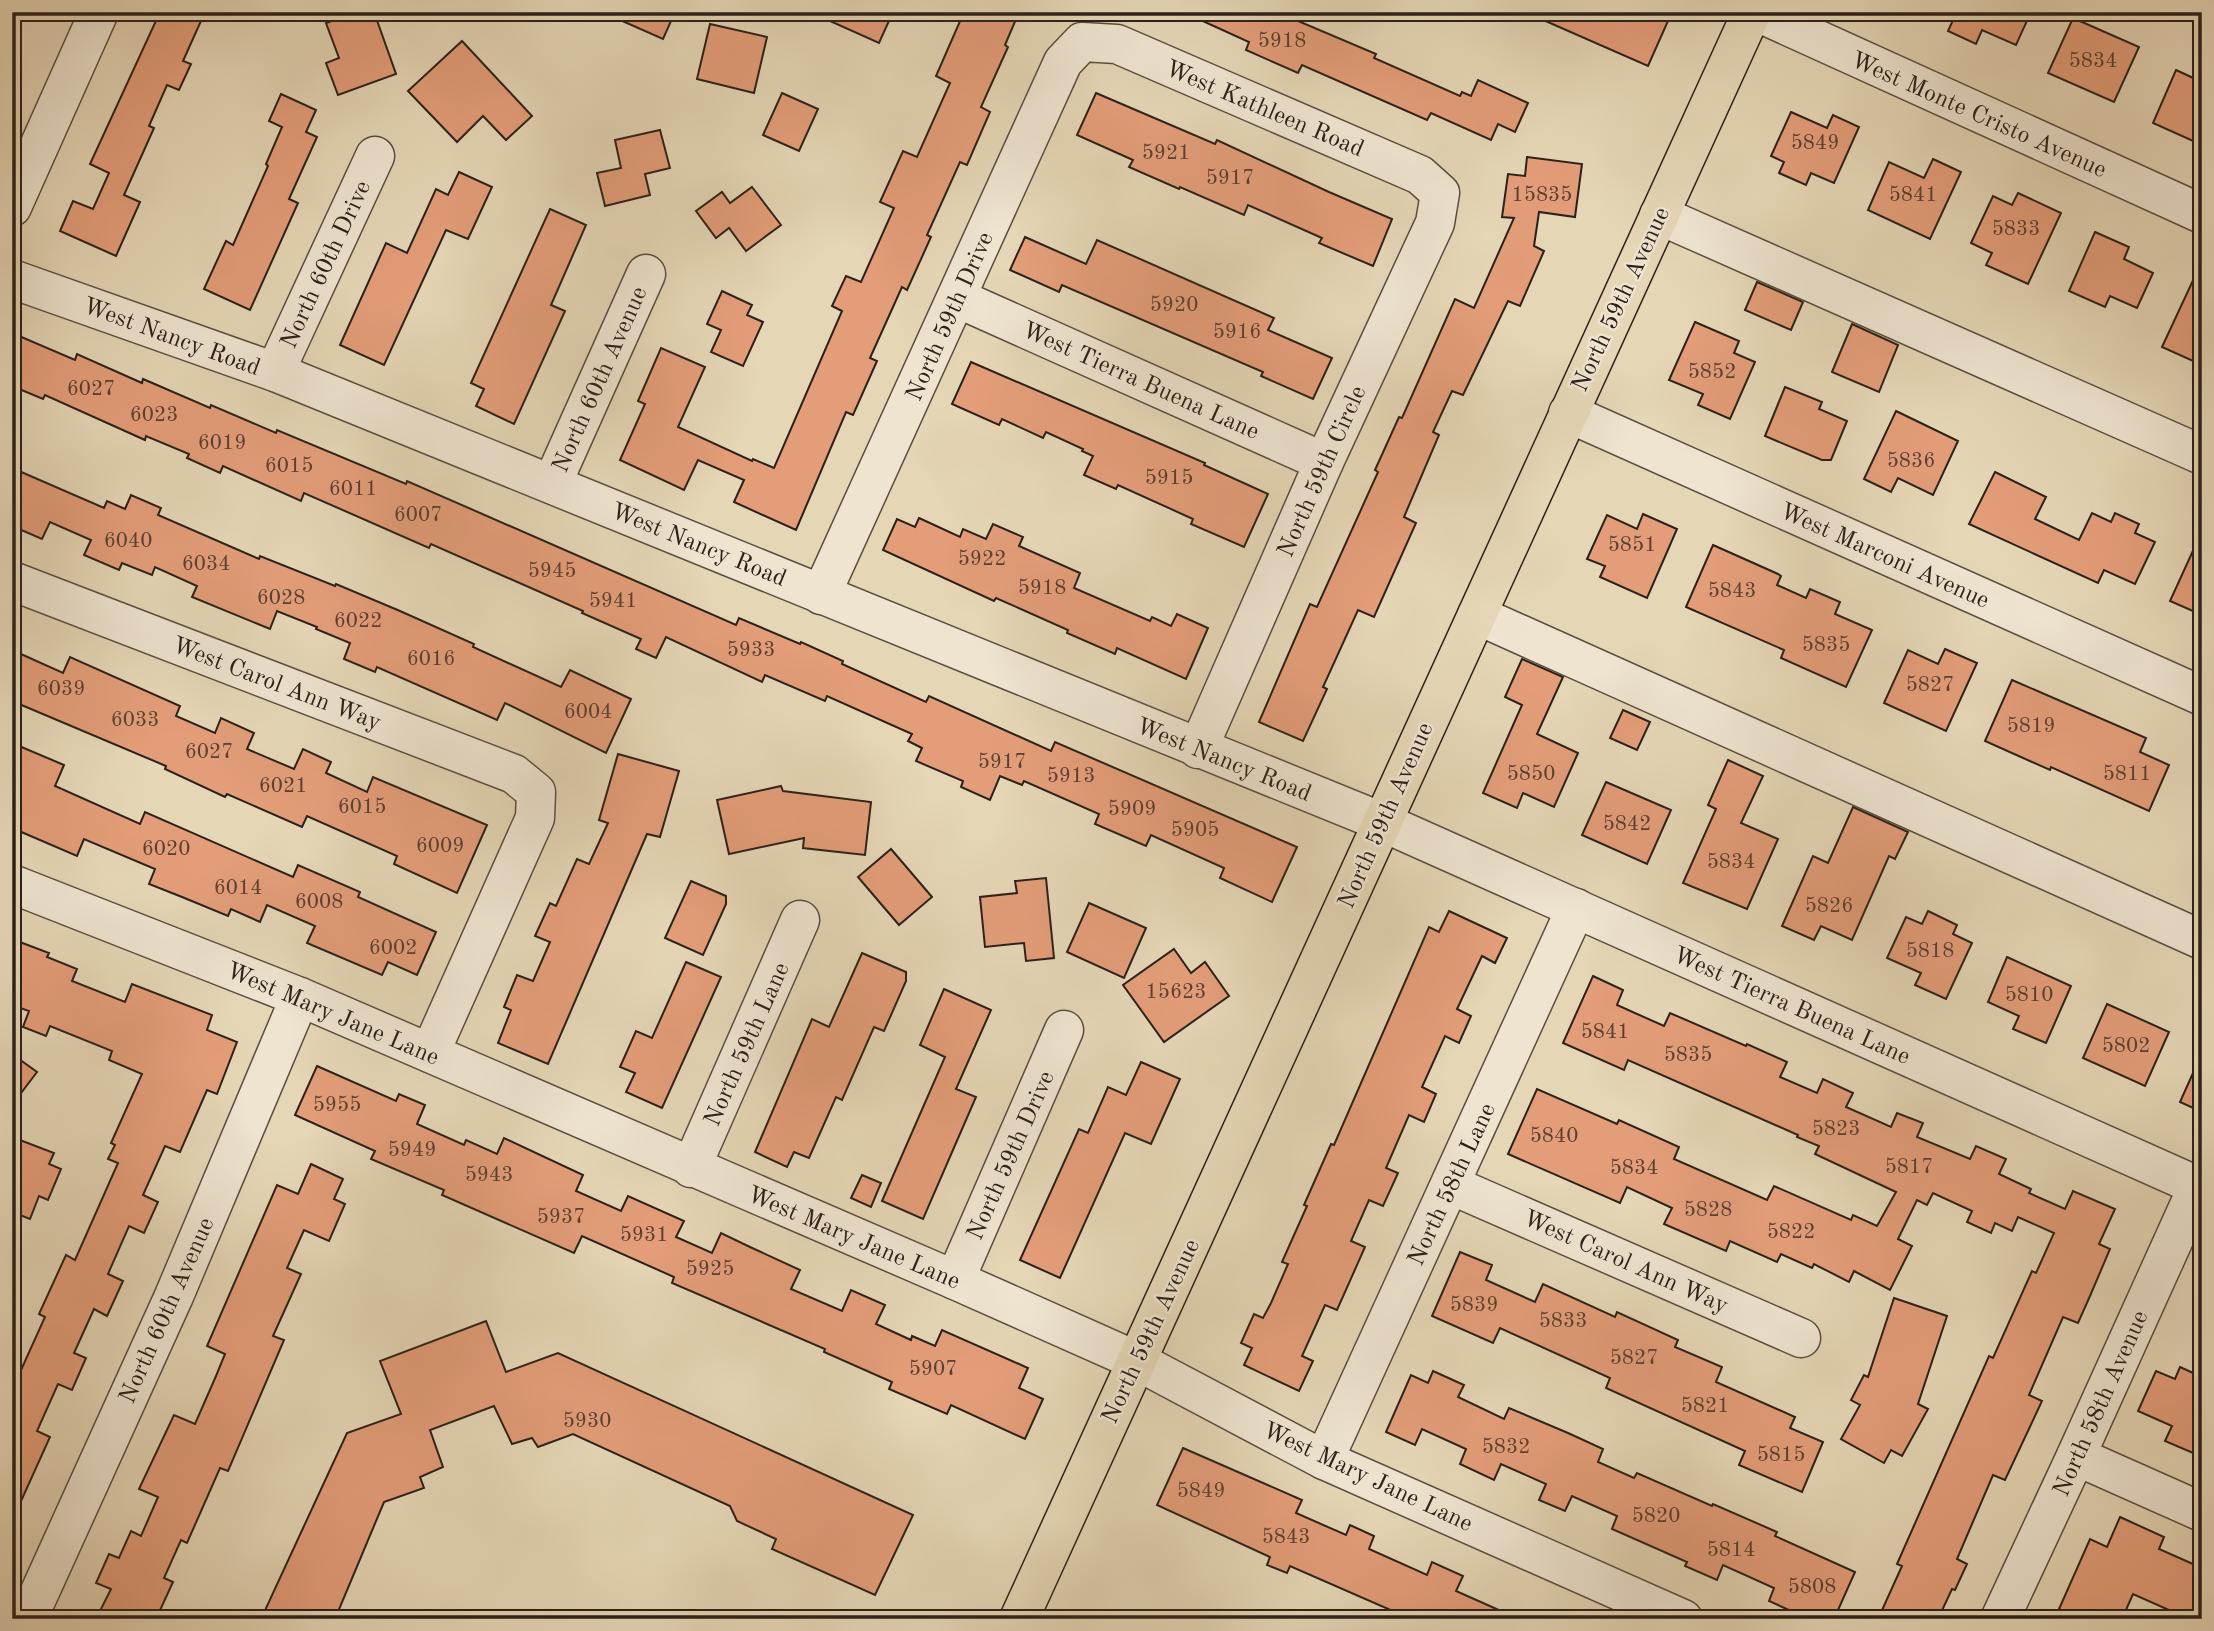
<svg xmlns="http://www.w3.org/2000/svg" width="2214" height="1631" font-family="'Old Standard TT',serif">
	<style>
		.building { fill: #e39d79; stroke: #2c201a; stroke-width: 2 }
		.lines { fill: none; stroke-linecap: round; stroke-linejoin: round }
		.minor-casing { stroke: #5a4e41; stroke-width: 41 }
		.major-casing { stroke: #2c201a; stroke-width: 41 }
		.minor { stroke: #eee4d0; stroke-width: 38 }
		.major { stroke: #e5d6b6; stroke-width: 38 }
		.labels { text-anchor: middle; stroke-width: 5; stroke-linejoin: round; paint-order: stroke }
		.number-label { font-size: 21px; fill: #5a3f32 }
		.street-label { font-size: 24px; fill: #2c201a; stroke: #eee4d0 }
	</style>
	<rect width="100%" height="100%" fill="#e5d6b6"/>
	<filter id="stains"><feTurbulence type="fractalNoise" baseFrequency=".00286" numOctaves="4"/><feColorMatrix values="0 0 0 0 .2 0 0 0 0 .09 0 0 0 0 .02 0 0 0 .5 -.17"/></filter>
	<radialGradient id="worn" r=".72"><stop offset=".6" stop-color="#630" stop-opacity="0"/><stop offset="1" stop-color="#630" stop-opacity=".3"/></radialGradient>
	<!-- building -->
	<g class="building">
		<polygon points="160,12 205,12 183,61 191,64 179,90 167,85 149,126 154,128 124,195 140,202 116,256 60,231 73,201 93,209 109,173 90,164"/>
		<polygon points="357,12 374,12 396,74 338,95 326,63 339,58 326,23"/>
		<polygon points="602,12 675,12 663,39"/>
		<polygon points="810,12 893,12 879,43"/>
		<polygon points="964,12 1019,12 1005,45 1008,47 981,107 990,112 967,165 960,162 927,235 931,237 907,290 902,287 870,358 877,361 853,415 846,412 796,530 734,502 744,480 698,460 684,490 620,460 645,404 638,401 661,348 705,367 678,427 752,461 753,459 774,468 842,311 832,306 846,276 861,282 894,208 880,202 903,151 917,157 950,83 936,76"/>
		<polygon points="1183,12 1277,12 1376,54 1374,58 1460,96 1462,92 1471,96 1478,80 1528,103 1515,132 1498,124 1491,140 1431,113 1427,120 1302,65 1298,73 1246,50 1249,42"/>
		<polygon points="1525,12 1649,12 1668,21 1648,66"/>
		<polygon points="1942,12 2031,12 2016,45 1982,30 1976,44 1948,31 1954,18"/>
		<polygon points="2073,18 2139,47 2114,102 2048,73"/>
		<polygon points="710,24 767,37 754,93 697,79"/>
		<polygon points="462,41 532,116 506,140 483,116 457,142 408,91"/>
		<polygon points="2176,70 2202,82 2202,145 2153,123"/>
		<polygon points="782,93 818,109 799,151 763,135"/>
		<polygon points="1096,93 1215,144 1217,140 1329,192 1392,219 1373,266 1319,243 1322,238 1248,205 1244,215 1180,187 1179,189 1129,167 1133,160 1077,135"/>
		<polygon points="281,94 316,110 306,132 317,137 289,199 298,203 250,310 204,289 226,241 233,245 268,166 266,164 282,127 269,121"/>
		<polygon points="1791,112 1827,128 1833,115 1859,127 1834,183 1811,173 1806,185 1779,173 1784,162 1771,156"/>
		<polygon points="660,130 670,168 645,174 650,195 605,206 597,173 621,168 615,140"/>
		<polygon points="1527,157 1582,164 1575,217 1539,212 1534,246 1544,251 1520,306 1508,301 1463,395 1452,391 1433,432 1439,435 1404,517 1416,523 1374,617 1358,610 1323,687 1327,689 1303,741 1259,722 1310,604 1317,607 1378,472 1375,470 1399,417 1402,418 1455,299 1474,308 1514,218 1502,217 1508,174 1525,176"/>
		<polygon points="1933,159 1961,172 1930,239 1868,210 1889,162 1924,178"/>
		<polygon points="459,172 492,187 468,239 446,230 384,365 340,345 386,243 407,253 436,189 448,195"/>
		<polygon points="752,187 781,225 746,251 729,228 716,238 696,211 722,192 730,203"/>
		<polygon points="2018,193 2061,213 2028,284 1986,265 1992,253 1971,243 1993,196 2012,205"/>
		<polygon points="550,209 586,225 551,305 565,311 514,424 476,406 484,389 471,383"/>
		<polygon points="2095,232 2129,247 2124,259 2153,273 2137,308 2110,296 2105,307 2069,291"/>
		<polygon points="1025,237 1086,264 1097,240 1274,318 1268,330 1332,358 1313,399 1261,376 1263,372 1062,285 1059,292 1010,270"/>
		<polygon points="2202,261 2202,365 2162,347"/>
		<polygon points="1757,282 1803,302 1791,330 1745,310"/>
		<polygon points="722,291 752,305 747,315 763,322 743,366 711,352 721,330 707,324"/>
		<polygon points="1695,322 1739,341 1734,353 1755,362 1730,419 1698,405 1703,394 1669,380"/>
		<polygon points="1852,324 1898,345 1879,392 1832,372"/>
		<polygon points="12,333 75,360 77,354 142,383 143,379 210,408 211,405 276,433 277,430 406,484 407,481 736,625 739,618 800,644 801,642 843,661 842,664 926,702 929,696 1051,751 1055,742 1297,847 1272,902 1220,878 1224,868 1151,835 1146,846 1095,824 1099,814 1024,781 1022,785 1000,776 990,800 961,787 963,781 916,761 922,748 908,741 912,734 827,696 825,701 765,675 762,682 666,637 656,658 636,649 641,639 582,613 583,611 431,544 429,548 304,493 301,501 223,466 220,473 187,458 189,454 146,436 145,440 45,395 43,399 12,386"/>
		<polygon points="971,362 1205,463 1204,465 1268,494 1244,547 1191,524 1193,519 1118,485 1116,489 1084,475 1093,456 1082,451 1083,449 1046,432 1043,438 1002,419 999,425 952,404"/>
		<polygon points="1785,387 1822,402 1819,409 1847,421 1831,460 1822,460 1765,436"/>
		<polygon points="1896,411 1958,441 1933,495 1898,478 1891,492 1864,479"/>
		<polygon points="12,468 104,508 107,501 125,509 131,495 161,508 158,515 259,559 260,556 335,586 336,584 400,611 474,644 473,647 561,687 570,670 631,699 606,753 505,703 497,720 377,667 375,672 344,659 350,643 316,629 317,627 277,611 270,629 192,597 197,586 155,567 152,575 122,563 119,570 84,555 91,540 50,522 42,539 12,526"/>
		<polygon points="1995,472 2046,497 2035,519 2079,540 2092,513 2111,522 2115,513 2139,524 2135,533 2155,542 2135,584 2104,570 2098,583 1969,524"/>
		<polygon points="1643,514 1677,529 1647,598 1600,577 1605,566 1587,559 1607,515 1637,529"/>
		<polygon points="919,518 960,537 963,529 986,539 993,524 1023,537 1019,546 1080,573 1074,588 1150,621 1152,617 1171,626 1177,614 1208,628 1186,679 1117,648 1115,654 1067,633 1068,630 996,598 994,601 883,550 897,519 915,527"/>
		<polygon points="2202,531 2202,615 2170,601"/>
		<polygon points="1713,545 1778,574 1781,576 1777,585 1806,598 1810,589 1840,602 1835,614 1872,630 1846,687 1781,658 1784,650 1686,607"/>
		<polygon points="1945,649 1977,663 1946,731 1884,703 1908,650 1938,664"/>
		<polygon points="12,650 63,673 70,657 180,706 176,716 215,733 221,718 254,733 247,749 294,769 303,749 331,762 326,773 367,792 373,777 487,825 457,893 394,864 397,856 307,816 302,827 227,794 225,797 165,769 166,766 12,701"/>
		<polygon points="1522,659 1563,677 1537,734 1578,753 1554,807 1523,793 1517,808 1483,793 1522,705 1505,697"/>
		<polygon points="2012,680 2146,738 2140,752 2169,765 2149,811 2051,767 2050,770 1985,741"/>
		<polygon points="1623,710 1650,722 1637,750 1610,738"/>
		<polygon points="12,743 64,765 55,786 140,824 145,812 293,877 298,865 360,892 358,897 436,932 417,975 388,962 382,975 307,943 315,926 267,905 260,922 231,909 228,916 182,897 149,884 155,869 84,839 77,856 12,828"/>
		<polygon points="618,754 679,771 660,837 647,834 548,1064 498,1043 511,1010 504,1007 517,975 533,981 550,942 535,936 550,903 556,906 577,859 589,864 608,823 599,820"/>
		<polygon points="1728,760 1763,776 1741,823 1778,839 1747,909 1683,883 1716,809 1708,805"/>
		<polygon points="1606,782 1671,810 1647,864 1582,835"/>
		<polygon points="781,786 783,791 871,802 865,855 803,848 804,838 729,854 717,800"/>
		<polygon points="1853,807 1908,832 1895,859 1889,856 1852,940 1821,926 1814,940 1782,926 1813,856 1828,863"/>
		<polygon points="891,849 932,897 899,925 858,877"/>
		<polygon points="1046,878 1054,958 1026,961 1024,943 985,947 980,897 1017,893 1015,881"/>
		<polygon points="691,881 726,896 726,904 703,955 665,938"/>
		<polygon points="1089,903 1146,928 1124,978 1067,952"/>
		<polygon points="1449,911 1507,938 1495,963 1482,956 1457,1009 1471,1016 1459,1043 1445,1036 1422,1087 1436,1094 1424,1122 1409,1115 1386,1168 1398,1173 1383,1206 1369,1200 1351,1241 1365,1247 1337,1310 1325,1305 1302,1356 1313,1361 1299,1391 1244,1365 1252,1348 1241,1343 1254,1314 1263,1318 1271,1303 1288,1264 1282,1262 1307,1206 1304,1205 1331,1144 1334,1145 1429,927 1439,932"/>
		<polygon points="1928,911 1957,925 1953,934 1972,943 1946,999 1915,985 1921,973 1887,958 1906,917 1922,924"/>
		<polygon points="12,939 49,953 47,957 77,969 72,981 125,1002 132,984 212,1015 207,1030 237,1042 217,1094 207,1090 180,1152 165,1146 143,1195 158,1202 144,1233 129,1226 108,1274 123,1281 107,1316 94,1309 74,1353 86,1358 72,1390 58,1384 37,1431 50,1437 12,1521 12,1390 45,1317 39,1314 66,1255 75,1260 118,1163 108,1159 115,1145 111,1143 142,1074 109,1060 112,1051 50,1026 46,1036 23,1027 29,1011 12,1005"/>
		<polygon points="1174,949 1191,973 1205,962 1229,996 1164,1042 1123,985"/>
		<polygon points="862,953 906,972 906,981 884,1031 874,1027 842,1100 836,1097 809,1158 794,1152 787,1167 755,1152 812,1019 829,1027"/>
		<polygon points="2007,957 2071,986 2046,1043 2013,1029 2019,1016 1988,1002"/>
		<polygon points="686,962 721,977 662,1108 626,1092 635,1073 620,1067 636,1031 652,1038"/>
		<polygon points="1593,976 1623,990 1617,1005 1664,1026 1670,1013 1746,1046 1747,1044 1787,1062 1780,1077 1817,1093 1823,1079 1853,1093 1846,1107 1891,1127 1897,1113 1923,1123 1917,1137 1970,1159 1976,1146 2006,1159 1999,1174 2031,1189 2029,1193 2065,1209 2073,1191 2115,1209 2099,1244 2110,1249 2090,1296 2078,1323 2063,1317 2029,1395 2042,1401 2005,1480 1993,1475 1957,1559 1967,1564 1955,1590 1952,1589 1938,1619 1878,1619 1902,1566 1897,1564 1989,1356 1993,1358 2032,1271 2036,1273 2054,1233 2018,1217 2012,1231 1995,1223 1991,1233 1967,1222 1972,1211 1933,1193 1927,1205 1917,1200 1898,1239 1912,1246 1890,1290 1854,1271 1849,1282 1814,1264 1812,1268 1781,1254 1777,1262 1730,1241 1726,1251 1664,1224 1672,1208 1627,1187 1620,1203 1508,1154 1537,1089 1617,1124 1619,1120 1679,1147 1674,1159 1767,1200 1774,1186 1851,1220 1853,1215 1877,1226 1896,1192 1815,1154 1819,1146 1797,1137 1798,1135 1628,1060 1624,1070 1563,1043"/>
		<polygon points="944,989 991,1010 956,1089 976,1097 923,1219 882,1201 945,1057 920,1045"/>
		<polygon points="2107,1004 2169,1032 2145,1086 2083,1058"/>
		<polygon points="2202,1053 2202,1112 2180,1102"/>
		<polygon points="12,1054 37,1072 12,1105"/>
		<polygon points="1141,1062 1180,1079 1151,1144 1125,1133 1060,1278 1020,1260 1079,1129 1088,1133 1108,1087 1126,1095"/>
		<polygon points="317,1066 396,1101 399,1094 425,1105 417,1124 464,1145 466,1140 497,1154 504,1138 583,1175 576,1191 621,1211 628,1196 684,1221 676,1237 712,1253 721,1233 750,1247 800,1270 791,1289 842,1311 851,1290 885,1305 876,1324 911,1340 912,1336 935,1346 942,1330 1028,1368 1019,1388 1043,1399 1025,1439 951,1405 947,1414 889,1389 892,1382 824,1352 825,1349 672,1283 674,1277 582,1236 574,1253 442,1195 444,1190 371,1159 375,1151 295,1115"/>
		<polygon points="12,1137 54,1153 49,1164 61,1169 48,1200 39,1196 30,1219 12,1212"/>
		<polygon points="311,1164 343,1179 334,1199 345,1204 329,1241 304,1230 287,1268 301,1274 273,1336 284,1340 228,1471 220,1468 187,1543 181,1540 164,1578 173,1582 156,1619 96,1619 111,1589 96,1583 109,1554 119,1558 131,1531 141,1536 158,1497 139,1489 174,1415 195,1424 216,1376 225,1354 207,1346 277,1185 298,1194"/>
		<polygon points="862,1175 881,1183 871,1207 851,1198"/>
		<polygon points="1460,1252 1492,1265 1486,1280 1535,1302 1543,1284 1615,1317 1617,1312 1678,1340 1675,1347 1722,1367 1716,1382 1795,1417 1790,1428 1823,1442 1802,1492 1739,1465 1745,1451 1606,1388 1610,1378 1500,1328 1493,1343 1432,1316"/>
		<polygon points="1894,1298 1947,1316 1918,1404 1928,1409 1902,1456 1891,1450 1884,1463 1841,1439 1860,1405 1851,1400 1864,1375 1868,1377"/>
		<polygon points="486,1321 506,1372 558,1353 913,1515 875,1595 772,1549 776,1539 737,1521 730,1506 573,1434 538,1447 532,1438 512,1444 494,1406 430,1430 443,1467 420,1477 424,1488 384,1502 335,1619 261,1619 347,1433 401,1414 380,1361"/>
		<polygon points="2180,1367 2202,1377 2202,1434 2193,1453 2165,1441 2172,1426 2138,1411 2156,1371 2175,1379"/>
		<polygon points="1433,1371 1464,1385 1458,1397 1504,1419 1509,1408 1568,1433 1603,1449 1598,1462 1634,1478 1637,1473 1712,1506 1713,1504 1777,1532 1775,1536 1855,1572 1834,1619 1809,1619 1769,1601 1774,1588 1723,1565 1717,1580 1685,1566 1687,1562 1612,1529 1617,1516 1572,1496 1565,1511 1539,1500 1546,1484 1501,1464 1494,1480 1460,1464 1466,1449 1422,1429 1415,1445 1386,1432 1411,1375 1428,1383"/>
		<polygon points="1183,1448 1302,1500 1296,1513 1346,1535 1350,1525 1374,1536 1369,1549 1427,1575 1432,1562 1463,1576 1456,1591 1519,1619 1411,1619 1290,1566 1287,1573 1267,1565 1270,1557 1157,1505"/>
		<polygon points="2120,1517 2164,1537 2159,1549 2202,1568 2202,1619 2165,1619 2169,1610 2133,1594 2122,1619 2080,1619 2059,1609 2090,1539 2107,1547"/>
	</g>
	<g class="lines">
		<!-- minor casing -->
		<g class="minor-casing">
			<g id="minor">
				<polyline points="1757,12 2202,214"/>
				<polyline points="12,207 99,12"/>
				<polyline points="1659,215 2202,455"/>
				<polyline points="12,279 275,372 1382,822 2202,1188"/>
				<polyline points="957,298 1324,462"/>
				<polyline points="275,372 375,156"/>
				<polyline points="1568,413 2202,696"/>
				<polyline points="552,484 646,274"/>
				<polyline points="12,581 514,774 536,792 535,818 430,1053"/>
				<polyline points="821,595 1063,62 1082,42 1117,44 1420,175 1440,193 1435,223 1324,462 1198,749"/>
				<polyline points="1477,615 2202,940"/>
				<polyline points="12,884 300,997 955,1280 1137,1361 1324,1460 1683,1619"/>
				<polyline points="691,1168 800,920"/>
				<polyline points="1451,1185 1801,1338"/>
				<polyline points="955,1280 1064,1030"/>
				<polyline points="2076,1456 2202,1512"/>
				<polyline points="1324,1460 1576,908"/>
				<polyline points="23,1619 33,1607 174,1296 300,997"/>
				<polyline points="2000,1619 2076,1456 2198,1186"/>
			</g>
		</g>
		<!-- major casing -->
		<g class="major-casing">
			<polyline id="major" points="1019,1619 1752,12"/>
		</g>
		<!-- minor -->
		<use href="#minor" class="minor"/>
		<!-- major -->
		<use href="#major" class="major"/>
	</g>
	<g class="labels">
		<!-- number labels -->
		<g class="number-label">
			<text x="1282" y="47">5918</text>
			<text x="2093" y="67">5834</text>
			<text x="1815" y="149">5849</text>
			<text x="1166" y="159">5921</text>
			<text x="1230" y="184">5917</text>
			<text x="1542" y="201">15835</text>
			<text x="1913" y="201">5841</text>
			<text x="2016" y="235">5833</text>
			<text x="1174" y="311">5920</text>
			<text x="1237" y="338">5916</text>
			<text x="1712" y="378">5852</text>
			<text x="91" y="395">6027</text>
			<text x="154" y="421">6023</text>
			<text x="222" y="449">6019</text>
			<text x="1911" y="467">5836</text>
			<text x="289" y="472">6015</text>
			<text x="1169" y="484">5915</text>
			<text x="353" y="495">6011</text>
			<text x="418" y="521">6007</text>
			<text x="128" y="547">6040</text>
			<text x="1632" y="551">5851</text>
			<text x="982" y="565">5922</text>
			<text x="206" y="570">6034</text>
			<text x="552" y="577">5945</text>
			<text x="1042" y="594">5918</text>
			<text x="1732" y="597">5843</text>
			<text x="281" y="604">6028</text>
			<text x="613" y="607">5941</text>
			<text x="358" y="627">6022</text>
			<text x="1826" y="651">5835</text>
			<text x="751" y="656">5933</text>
			<text x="431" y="665">6016</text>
			<text x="1930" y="691">5827</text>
			<text x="61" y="695">6039</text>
			<text x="588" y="718">6004</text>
			<text x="135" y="726">6033</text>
			<text x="2031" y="732">5819</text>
			<text x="209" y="758">6027</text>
			<text x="1002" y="768">5917</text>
			<text x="1531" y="780">5850</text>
			<text x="2127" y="780">5811</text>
			<text x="1071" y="782">5913</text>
			<text x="283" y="792">6021</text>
			<text x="362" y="813">6015</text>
			<text x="1132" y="815">5909</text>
			<text x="1627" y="830">5842</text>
			<text x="1195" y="836">5905</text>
			<text x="440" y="852">6009</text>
			<text x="166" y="855">6020</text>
			<text x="1731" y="868">5834</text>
			<text x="238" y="894">6014</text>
			<text x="319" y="908">6008</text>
			<text x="1829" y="912">5826</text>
			<text x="393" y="954">6002</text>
			<text x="1930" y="957">5818</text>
			<text x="1176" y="998">15623</text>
			<text x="2029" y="1001">5810</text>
			<text x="1605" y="1038">5841</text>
			<text x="2126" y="1052">5802</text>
			<text x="1688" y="1061">5835</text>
			<text x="337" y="1111">5955</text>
			<text x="1836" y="1135">5823</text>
			<text x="1554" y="1142">5840</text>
			<text x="412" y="1156">5949</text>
			<text x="1909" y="1173">5817</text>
			<text x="1634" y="1174">5834</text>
			<text x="489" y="1181">5943</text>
			<text x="1708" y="1216">5828</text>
			<text x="561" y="1223">5937</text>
			<text x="1791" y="1238">5822</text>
			<text x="644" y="1241">5931</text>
			<text x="710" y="1275">5925</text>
			<text x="1474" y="1311">5839</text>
			<text x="1563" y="1327">5833</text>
			<text x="1634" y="1364">5827</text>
			<text x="933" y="1375">5907</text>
			<text x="1705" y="1412">5821</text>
			<text x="587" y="1427">5930</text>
			<text x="1506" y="1453">5832</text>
			<text x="1781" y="1461">5815</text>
			<text x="1201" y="1497">5849</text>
			<text x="1656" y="1522">5820</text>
			<text x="1286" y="1543">5843</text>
			<text x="1731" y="1556">5814</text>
			<text x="1812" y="1593">5808</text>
		</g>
		<!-- street labels -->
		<g class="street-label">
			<text transform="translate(1265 108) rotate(23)" y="8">West Kathleen Road</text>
			<text transform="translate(1979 114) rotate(24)" y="8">West Monte Cristo Avenue</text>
			<text transform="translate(325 264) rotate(-65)" y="8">North 60th Drive</text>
			<text transform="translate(1620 299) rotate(-65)" y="8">North 59th Avenue</text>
			<text transform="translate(949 316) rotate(-66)" y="8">North 59th Drive</text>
			<text transform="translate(172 336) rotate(20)" y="8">West Nancy Road</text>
			<text transform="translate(599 379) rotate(-66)" y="8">North 60th Avenue</text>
			<text transform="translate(1141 380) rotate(24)" y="8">West Tierra Buena Lane</text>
			<text transform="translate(1321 471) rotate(-66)" y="8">North 59th Circle</text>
			<text transform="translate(699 544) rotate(22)" y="8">West Nancy Road</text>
			<text transform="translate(1885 555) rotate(24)" y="8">West Marconi Avenue</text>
			<text transform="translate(277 683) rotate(21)" y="8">West Carol Ann Way</text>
			<text transform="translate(1224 759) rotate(22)" y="8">West Nancy Road</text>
			<text transform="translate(1385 815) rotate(-66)" y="8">North 59th Avenue</text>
			<text transform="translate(1792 1005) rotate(24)" y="8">West Tierra Buena Lane</text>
			<text transform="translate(333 1013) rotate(23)" y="8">West Mary Jane Lane</text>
			<text transform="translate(746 1044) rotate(-66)" y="8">North 59th Lane</text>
			<text transform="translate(1010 1155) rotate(-66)" y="8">North 59th Drive</text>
			<text transform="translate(1451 1184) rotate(-65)" y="8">North 58th Lane</text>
			<text transform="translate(854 1237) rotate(23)" y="8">West Mary Jane Lane</text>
			<text transform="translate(1626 1261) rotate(24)" y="8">West Carol Ann Way</text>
			<text transform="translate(166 1310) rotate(-66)" y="8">North 60th Avenue</text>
			<text transform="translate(1150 1331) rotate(-65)" y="8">North 59th Avenue</text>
			<text transform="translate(2100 1403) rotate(-66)" y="8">North 58th Avenue</text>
			<text transform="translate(1368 1476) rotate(25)" y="8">West Mary Jane Lane</text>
		</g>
	</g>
	<!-- margin -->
	<rect width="2214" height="1631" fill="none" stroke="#e5d6b6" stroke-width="42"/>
	<rect x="14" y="14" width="2186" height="1603" fill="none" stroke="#2c201a" stroke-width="3.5"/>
	<rect x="21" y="21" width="2172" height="1589" fill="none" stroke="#2c201a" stroke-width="2"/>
	<rect width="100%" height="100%" filter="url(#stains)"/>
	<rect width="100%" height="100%" fill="url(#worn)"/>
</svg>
